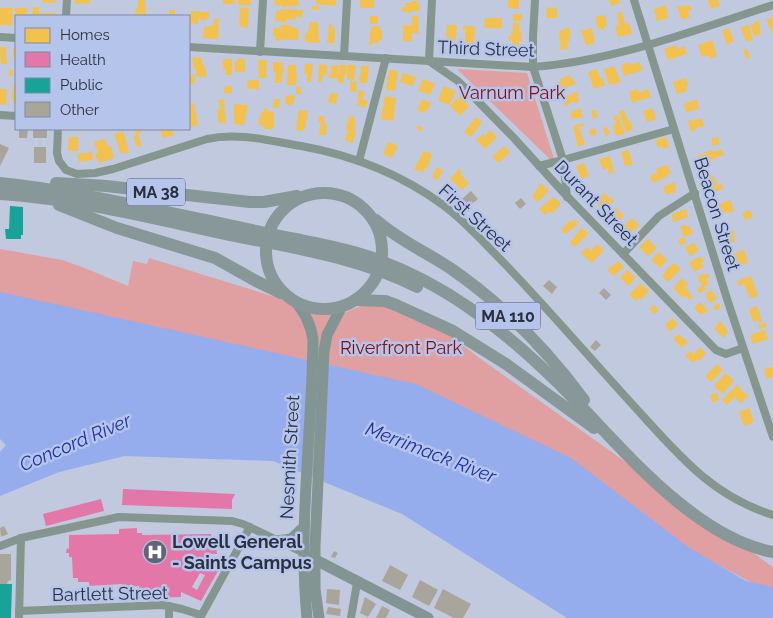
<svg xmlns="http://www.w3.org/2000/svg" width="773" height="618" font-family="Raleway,sans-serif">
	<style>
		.green { fill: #e09fa0 }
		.water { fill: #95aced }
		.homes { fill: #f2c14e }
		.health { fill: #e377a8; fill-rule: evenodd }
		.public { fill: #17a398 }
		.building { fill: #a9a59a }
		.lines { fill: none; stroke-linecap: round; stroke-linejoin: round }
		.street { stroke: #84968e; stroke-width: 8 }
		.secondary { stroke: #829592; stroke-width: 11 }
		.primary { stroke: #889898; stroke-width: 12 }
		.labels { text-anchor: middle; stroke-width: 5; stroke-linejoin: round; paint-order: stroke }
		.shield { fill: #b5c4ea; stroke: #545c72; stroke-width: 1 }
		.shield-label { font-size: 16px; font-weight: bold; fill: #2b303f }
		.street-label { font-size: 18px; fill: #2b303f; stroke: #b5c4ea }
		.park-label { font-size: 18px; fill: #850d0a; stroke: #b5c4ea }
		.poi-label { font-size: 18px; font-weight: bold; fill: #2b303f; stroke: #b5c4ea; text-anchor: start }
		.water-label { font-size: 19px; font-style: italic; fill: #2030a9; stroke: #b5c4ea }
	</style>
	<rect width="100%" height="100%" fill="#c1c9de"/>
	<!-- green -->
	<g class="green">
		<polygon points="457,69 527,73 556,165"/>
		<polygon points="0,249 62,260 82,267 128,286 133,261 147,264 149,258 337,316 361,306 395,304 423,314 478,357 773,567 773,594 698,554 0,304"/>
	</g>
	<!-- water -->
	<polygon class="water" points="0,292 416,384 571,458 688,547 746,581 773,587 773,618 567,618 402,514 273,461 125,456 59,472 0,496 0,452 6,445 0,439"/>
	<!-- homes -->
	<g class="homes">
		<polygon points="42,0 55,0 55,3 42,2"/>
		<polygon points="75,0 91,0 90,3 75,4"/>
		<polygon points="138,0 145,0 146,16 135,16 136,8 138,8"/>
		<rect x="223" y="0" width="12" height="4"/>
		<rect x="238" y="0" width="13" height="5"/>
		<polygon points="274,0 299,0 299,5 282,7 282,5 275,5"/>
		<polygon points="316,0 336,0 336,6 316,4"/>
		<rect x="360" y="0" width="14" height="8"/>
		<polygon points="508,0 519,0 519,9 508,8"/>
		<polygon points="609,0 619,0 620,3 611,6"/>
		<polygon points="708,0 718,0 720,6 711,9"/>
		<polygon points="411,1 418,1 420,11 411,11 411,13 402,11 401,7 405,7 405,3 411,3"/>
		<polygon points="666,5 668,18 657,21 655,16 658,15 654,13 654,9"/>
		<polygon points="683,5 684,7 690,5 692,10 688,11 690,17 682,20 677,7"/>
		<polygon points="312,6 319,6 319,10 311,10"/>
		<polygon points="33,7 39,7 39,16 32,16"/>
		<polygon points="547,7 557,8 557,18 546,18"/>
		<polygon points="0,8 13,8 12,25 0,25"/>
		<rect x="15" y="8" width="12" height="8"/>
		<polygon points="240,8 249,8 248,28 239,26"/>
		<polygon points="281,9 303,10 302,18 296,16 295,20 287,19 286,22 275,21 276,11 281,11"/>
		<polygon points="169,10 175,10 175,16 170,16"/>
		<polygon points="191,11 209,12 209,18 207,17 207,20 200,20 200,17 199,17 198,24 189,23 189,16 191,16"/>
		<polygon points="622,12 625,24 629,23 632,34 618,37 615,26 619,25 617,13"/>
		<rect x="40" y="13" width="16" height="3"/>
		<rect x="513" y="14" width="9" height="7"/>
		<polygon points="605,15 607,26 604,27 604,30 602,30 601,28 598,29 595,17"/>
		<polygon points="370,16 378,16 378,23 370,24"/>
		<polygon points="412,16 418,16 419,33 412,33 412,41 403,41 403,25 412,25"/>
		<polygon points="773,17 773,33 766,20"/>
		<polygon points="485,18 502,18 502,28 484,28"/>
		<polygon points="214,19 219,19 218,39 203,38 204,27 214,25"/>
		<polygon points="759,20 761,34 754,36 751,25"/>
		<polygon points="310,22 318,22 319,43 305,42 305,33 308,33"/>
		<polygon points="513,23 519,23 522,41 519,41 519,46 512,47 512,40 509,41 508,36 512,36 511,32 513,32"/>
		<polygon points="329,24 332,24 332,27 335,28 335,43 327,43"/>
		<polygon points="281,25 292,25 292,28 298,27 299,40 282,39 282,41 275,40 276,36 273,36 273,28 281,28"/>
		<polygon points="447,25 457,25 455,45 446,44"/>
		<polygon points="749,25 753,40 747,42 740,28"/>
		<polygon points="372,26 380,26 380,30 382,30 382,40 379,40 379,43 372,43 370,46 368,43 370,41 370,30 372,29"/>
		<polygon points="463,26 475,26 474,45 465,45 465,29 463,29"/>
		<polygon points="569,27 571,36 569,36 570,41 567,42 568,49 561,50 559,31"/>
		<polygon points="592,28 595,43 586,45 581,31"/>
		<polygon points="729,28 734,41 727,45 722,31"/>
		<polygon points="712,40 717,56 710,59 709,55 702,57 698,45"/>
		<polygon points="676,45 677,49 684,46 687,54 668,60 664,49"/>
		<polygon points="0,47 6,47 6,59 7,60 7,64 1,64"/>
		<rect x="13" y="48" width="3" height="10"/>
		<polygon points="747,49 750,58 746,59 743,50"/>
		<polygon points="193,57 202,58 202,64 204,64 204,68 206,68 206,77 196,76 196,69 193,68"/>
		<polygon points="223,59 232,59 232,75 226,75 226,70 223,70"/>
		<polygon points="238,59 245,59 245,72 235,72 235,62"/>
		<polygon points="258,60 267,60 266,78 259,78"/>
		<polygon points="273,62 283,62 282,67 284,67 281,83 274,83 276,72 273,72"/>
		<polygon points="630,62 631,65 639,62 643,70 624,76 621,65"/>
		<polygon points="305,64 313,64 311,82 307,82 307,74 304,73"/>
		<polygon points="319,64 327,65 327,75 324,74 321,82 318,82"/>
		<polygon points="288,65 296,65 296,72 297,72 296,85 287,85"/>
		<polygon points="331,65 338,65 338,74 339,74 339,65 346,65 346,75 344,75 343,83 338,83 338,78 329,78 329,74 331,74"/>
		<polygon points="347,65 356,65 354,80 347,79"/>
		<polygon points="361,66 369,66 367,83 360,83 359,75 361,75"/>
		<polygon points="614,66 621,82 609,85 604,69"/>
		<polygon points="597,69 600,78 602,78 605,85 594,89 588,72"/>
		<rect x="9" y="70" width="4" height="6"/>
		<polygon points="389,70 398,71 395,91 386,90"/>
		<polygon points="403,73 416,77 413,86 400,82"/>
		<polygon points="189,74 195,75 195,84 189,84"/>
		<polygon points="570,75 576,84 561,89 558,82 561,81 560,79"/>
		<polygon points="686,78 688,85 686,86 687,91 677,94 673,82"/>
		<polygon points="423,79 435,84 430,95 418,90"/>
		<polygon points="248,80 259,80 259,89 247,89"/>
		<polygon points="350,81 357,82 356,92 350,91"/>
		<polygon points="14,82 16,83 16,104 13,104 13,99 11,99"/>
		<polygon points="515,85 520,88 519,92 513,89"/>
		<rect x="224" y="86" width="8" height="7"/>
		<polygon points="444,86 456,92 449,105 438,100"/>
		<rect x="296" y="87" width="5" height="7"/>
		<polygon points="0,89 7,89 6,105 0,104"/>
		<polygon points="638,89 639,93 648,89 651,97 632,103 629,92"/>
		<polygon points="359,90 365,92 363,99 368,101 365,108 357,105 359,97 357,97"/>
		<polygon points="578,92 579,95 577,96 579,102 575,103 574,101 565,106 562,97"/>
		<polygon points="330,93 338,94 336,104 328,102"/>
		<polygon points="286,95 295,96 294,103 292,103 291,106 285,104"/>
		<polygon points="385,96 396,98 393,121 381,119"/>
		<polygon points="460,96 469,106 460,116 450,106"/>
		<polygon points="224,99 226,123 219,123 217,110 220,110 219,100"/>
		<polygon points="274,99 280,99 279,108 273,108"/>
		<polygon points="422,99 431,103 427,111 426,110 424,113 417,110"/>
		<polygon points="697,99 699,109 686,112 684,104"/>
		<polygon points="194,103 198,125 189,127 189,113 190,112 189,104"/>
		<polygon points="234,104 248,105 244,125 234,124"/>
		<polygon points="264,108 268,109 268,111 274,112 274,127 272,129 264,129 264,126 259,125 259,117 261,117 261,112 264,112"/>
		<polygon points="580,108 583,117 572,119 570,113"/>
		<polygon points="653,108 656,119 647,122 643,111"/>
		<polygon points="299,110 308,111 305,129 303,129 302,131 296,130"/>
		<polygon points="596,110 598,117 593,119 591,111"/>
		<polygon points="624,110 628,121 630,120 633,129 626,132 619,112"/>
		<polygon points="618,115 625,134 616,136 613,125 616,124 613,116"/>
		<polygon points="319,116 324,116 325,124 327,125 326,135 319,135 321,122 318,122"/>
		<polygon points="349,116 355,117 354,121 356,122 354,129 356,130 353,143 345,140 348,130 346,129"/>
		<polygon points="476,117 482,122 471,137 464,132"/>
		<polygon points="702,118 704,126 695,128 696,130 691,132 688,120 691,119 691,121"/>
		<polygon points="583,123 584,126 579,127 585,144 578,147 573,126"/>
		<polygon points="418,125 423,128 421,132 416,128"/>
		<polygon points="607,127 610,134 605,136 603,128"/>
		<polygon points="595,128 597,134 591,136 589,130"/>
		<polygon points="134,129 140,129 142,132 138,134 142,146 137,147 133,136 136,135"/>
		<polygon points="160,129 172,129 174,135 163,138"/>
		<polygon points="490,130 497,137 485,149 476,140 483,134 485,136"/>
		<polygon points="123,131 129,152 121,154 114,134"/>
		<polygon points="69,137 78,137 78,151 68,151"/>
		<polygon points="666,137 669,147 663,149 662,146 658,148 655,140"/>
		<polygon points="718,137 720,144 713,146 711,139"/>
		<polygon points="105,139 108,147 111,146 114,158 99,163 95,154 98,153 94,142"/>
		<polygon points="388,142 398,146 392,158 383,154"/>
		<polygon points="504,146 510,152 499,163 492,157"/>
		<polygon points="722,149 724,155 712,159 713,162 700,166 697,156 711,150 712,152"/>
		<polygon points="628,150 633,164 625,166 621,152"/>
		<polygon points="424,151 432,154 427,169 424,168 423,173 414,169"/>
		<polygon points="92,152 93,160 79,162 77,154"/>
		<polygon points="610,156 614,172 609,174 608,168 603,170 599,159"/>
		<polygon points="584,163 589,176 581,179 576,166"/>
		<polygon points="667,165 671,173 667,175 668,176 653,183 650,176 658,172 656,169"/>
		<polygon points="437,167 443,170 438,180 432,177"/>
		<polygon points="459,169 462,172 460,174 469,183 462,190 450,179"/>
		<polygon points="713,175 718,185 722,184 723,189 710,193 705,178"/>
		<polygon points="675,182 676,187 674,188 676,192 666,195 663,187"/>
		<polygon points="541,183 549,191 538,202 532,197"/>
		<polygon points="604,193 614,201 604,212 595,203"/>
		<polygon points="553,197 561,203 553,213 549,211 545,215 539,209"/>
		<polygon points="730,200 734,211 719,214 716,205"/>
		<polygon points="616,208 624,216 616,225 607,217"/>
		<polygon points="686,209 688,217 673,222 672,214"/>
		<polygon points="750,210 753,217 745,220 742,213"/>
		<polygon points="632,218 639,225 628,236 621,229"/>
		<polygon points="574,219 579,224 565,234 561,230 569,221 571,222"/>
		<polygon points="685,224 686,227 690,226 693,234 684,237 680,227"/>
		<polygon points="581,228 589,233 575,247 570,243"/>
		<polygon points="734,230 735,242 722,245 720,234"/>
		<polygon points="684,237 686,243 680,245 678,240"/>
		<polygon points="648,239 657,248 648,256 639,247"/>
		<polygon points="694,243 699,250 690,256 685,247"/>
		<polygon points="597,244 604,250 592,263 581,253 587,247 591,251"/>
		<polygon points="744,250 748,263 732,268 727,265 725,260 727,259 727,256"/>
		<polygon points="659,252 667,260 660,268 651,260"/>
		<polygon points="700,256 704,261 701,263 704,266 695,272 689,263"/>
		<polygon points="618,261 624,267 614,276 607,270"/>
		<polygon points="674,263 681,269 668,282 662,276 667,270 666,269"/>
		<polygon points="627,270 636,278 628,286 620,278"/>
		<polygon points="708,273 710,276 706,279 709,283 704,287 706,289 699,293 697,289 702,286 697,277 703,274 704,275"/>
		<polygon points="751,276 758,296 750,298 744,284 739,286 737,281"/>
		<polygon points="682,278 688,284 685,287 693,297 690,300 686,296 683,298 673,288"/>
		<polygon points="640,283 649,291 641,300 638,298 636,301 629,295"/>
		<polygon points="712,290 717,299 710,303 705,294"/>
		<polygon points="700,302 708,310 704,314 703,313 701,315 694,308"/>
		<polygon points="718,303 721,307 716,311 713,307"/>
		<polygon points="654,305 659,310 654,314 649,309"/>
		<polygon points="757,306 762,322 758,323 758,320 753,322 749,309"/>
		<polygon points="672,318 678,324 670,332 665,325"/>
		<polygon points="720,321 728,331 724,338 714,329"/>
		<polygon points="766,323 767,327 759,329 758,325"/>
		<polygon points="765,330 768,339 753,344 750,335"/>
		<polygon points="679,334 688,342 682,348 673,339"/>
		<polygon points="700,347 706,353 699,361 697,359 693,363 685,356 690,351 694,354"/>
		<polygon points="717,364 723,370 711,382 705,376"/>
		<polygon points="773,367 773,377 767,379 764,369"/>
		<polygon points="726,373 734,381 722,394 714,386"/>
		<polygon points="737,385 748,396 741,403 735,397 727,405 722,400"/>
		<polygon points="717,393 719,400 712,403 710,395"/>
		<polygon points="749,408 754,422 744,426 739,412"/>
	</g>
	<!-- health -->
	<g class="health">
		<polygon points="123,489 235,494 232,500 232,509 122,505"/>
		<polygon points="101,499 104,511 46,526 43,514"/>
		<path d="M 137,528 L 137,533 L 142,533 L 142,535 L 211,534 L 212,539 L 226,537 L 226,545 L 222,545 L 222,541 L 214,541 L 214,543 L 216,543 L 217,554 L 210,554 L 205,564 L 218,571 L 201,601 L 181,592 L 181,597 L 144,598 L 141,597 L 139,586 L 122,587 L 122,584 L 89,586 L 89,582 L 78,582 L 78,578 L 73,578 L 72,557 L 69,557 L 69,553 L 66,553 L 67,548 L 69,549 L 69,535 L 119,534 L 119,529 ZM 200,573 L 205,575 L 197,590 L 192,587 Z"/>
	</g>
	<!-- public -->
	<g class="public">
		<polygon points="10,206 23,207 23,235 21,235 21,239 6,239 5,229 9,229"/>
		<polygon points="0,584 12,584 11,618 0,618"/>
	</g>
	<!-- building -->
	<g class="building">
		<polygon points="19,129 28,129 27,138 19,138"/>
		<rect x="33" y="129" width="14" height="9"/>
		<polygon points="0,144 9,148 0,166"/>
		<rect x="34" y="147" width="12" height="16"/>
		<polygon points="471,191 478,199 473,203 471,201 467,205 462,199"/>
		<polygon points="521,198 526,204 520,209 515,203"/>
		<polygon points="549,280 557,287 552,294 543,286"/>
		<polygon points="604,288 611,295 606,300 599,293"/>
		<polygon points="596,340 601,345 595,351 590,347"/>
		<polygon points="4,526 8,534 1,537 0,528"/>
		<polygon points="334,551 338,553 335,558 331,557"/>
		<polygon points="0,554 11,554 11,580 8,581 7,584 0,584"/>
		<polygon points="390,565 408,575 400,590 382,581"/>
		<polygon points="420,580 438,590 429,606 412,597"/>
		<polygon points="327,589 340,590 339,605 326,603"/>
		<polygon points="443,589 471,604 463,618 454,618 434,608"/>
		<polygon points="365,597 376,604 368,617 360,613"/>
		<polygon points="382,606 390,610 386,618 376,618"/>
		<polygon points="328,607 341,609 340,616 326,614"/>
	</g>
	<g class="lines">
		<!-- street -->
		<g class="street">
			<polyline points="432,0 429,61 458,81 513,137 562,191 716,350 726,354 743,348"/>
			<polyline points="535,0 533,37 533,67 563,160 539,166"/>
			<polyline points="634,0 728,302 773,437"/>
			<polyline points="66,16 67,0"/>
			<polyline points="0,37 16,38"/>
			<path d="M 189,47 L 533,67 C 615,61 695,30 773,5"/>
			<polyline points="260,52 263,0"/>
			<polyline points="344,56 347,0"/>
			<polyline points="0,115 16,116"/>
			<path d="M 58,129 L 57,153 L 59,161 L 66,170 L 77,174 L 95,173 L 113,169 L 207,139 C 238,132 270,141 301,146 C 351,155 401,174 443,205 C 465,221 484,243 503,262 C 551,312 596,365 643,416 C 682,459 715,497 773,515"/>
			<polyline points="359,161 386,58"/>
			<polyline points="567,197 563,160 674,129"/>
			<polyline points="623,254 659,216 695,193"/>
			<polyline points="0,546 21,538 119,517 232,521 243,524 304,553"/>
			<polyline points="19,611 163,605 182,609 201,615"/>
			<polyline points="19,618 21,538"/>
			<polyline points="169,618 169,606"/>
			<polyline points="200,618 250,527"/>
			<polyline points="351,618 357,583"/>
		</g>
		<!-- secondary -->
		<g class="secondary">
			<path d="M 296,302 C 305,314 311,324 313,340 C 312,433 298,525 307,618"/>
			<polyline points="277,541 291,539 304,527"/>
			<polyline points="310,557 428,618"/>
			<polyline points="319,618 315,589 315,547 324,351 327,335 342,306"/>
		</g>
		<!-- primary -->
		<g class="primary">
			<path d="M 0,183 C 69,190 137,206 205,220 C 237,227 269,234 301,240 C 324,245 347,249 370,257 C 404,269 438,286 468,307 C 507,334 543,367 575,400 C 627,454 697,538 773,552"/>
			<polyline points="56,183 106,186 250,202 264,202 297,196"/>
			<circle cx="324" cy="251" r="58"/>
			<path d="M 0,194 C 75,199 147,217 220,233 C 287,247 356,256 417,287"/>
			<polyline points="59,205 117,228 215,258 256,281 281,293"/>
			<path d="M 376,220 C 400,241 424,251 450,268 C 501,303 547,350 584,400"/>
			<polyline points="355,300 385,301 396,305 453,331 506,364 594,428"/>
		</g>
	</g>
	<!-- icons -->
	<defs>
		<g id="hospital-disc" transform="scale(1.25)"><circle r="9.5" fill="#606677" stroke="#b5c4ea"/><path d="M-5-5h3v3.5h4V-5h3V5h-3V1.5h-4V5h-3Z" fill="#fff"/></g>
	</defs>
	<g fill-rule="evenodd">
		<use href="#hospital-disc" x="155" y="552"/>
	</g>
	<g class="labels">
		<!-- shield labels -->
		<g class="shield">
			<rect x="127" y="178.5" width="58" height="27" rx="4"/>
			<rect x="475.5" y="302.5" width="65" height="27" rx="4"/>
		</g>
		<g class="shield-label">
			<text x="156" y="198">MA 38</text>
			<text x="508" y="322">MA 110</text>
		</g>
		<!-- street labels -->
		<g class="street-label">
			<text transform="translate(486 49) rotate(2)" y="6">Third Street</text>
			<text transform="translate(596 203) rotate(46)" y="6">Durant Street</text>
			<text transform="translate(717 214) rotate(73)" y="6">Beacon Street</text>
			<text transform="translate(475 218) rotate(42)" y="6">First Street</text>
			<text transform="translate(290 457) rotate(-87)" y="6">Nesmith Street</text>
			<text transform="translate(110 594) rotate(-1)" y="6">Bartlett Street</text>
		</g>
		<!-- park labels -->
		<g class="park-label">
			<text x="512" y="99">Varnum Park</text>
			<text x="401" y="354">Riverfront Park</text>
		</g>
		<!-- poi labels -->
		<g class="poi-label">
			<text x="172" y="548">Lowell General<tspan x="172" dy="21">- Saints Campus</tspan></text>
		</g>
		<!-- water labels -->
		<g class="water-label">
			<text transform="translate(75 442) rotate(-23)" y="7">Concord River</text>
			<text transform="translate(431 452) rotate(21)" y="7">Merrimack River</text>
		</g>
	</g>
	<!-- legend -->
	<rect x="15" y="15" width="175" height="115" fill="#b5c4ea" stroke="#7e89a6"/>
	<rect x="25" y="28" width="25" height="15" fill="#f2c14e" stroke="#7e89a6"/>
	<text x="60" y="40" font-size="15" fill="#2b303f">Homes</text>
	<rect x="25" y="52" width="25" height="15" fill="#e377a8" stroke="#7e89a6"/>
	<text x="60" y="65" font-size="15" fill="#2b303f">Health</text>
	<rect x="25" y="78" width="25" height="15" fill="#17a398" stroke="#7e89a6"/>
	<text x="60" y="90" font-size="15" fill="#2b303f">Public</text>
	<rect x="25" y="102" width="25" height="15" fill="#a9a59a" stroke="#7e89a6"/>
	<text x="60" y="115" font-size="15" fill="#2b303f">Other</text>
</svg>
